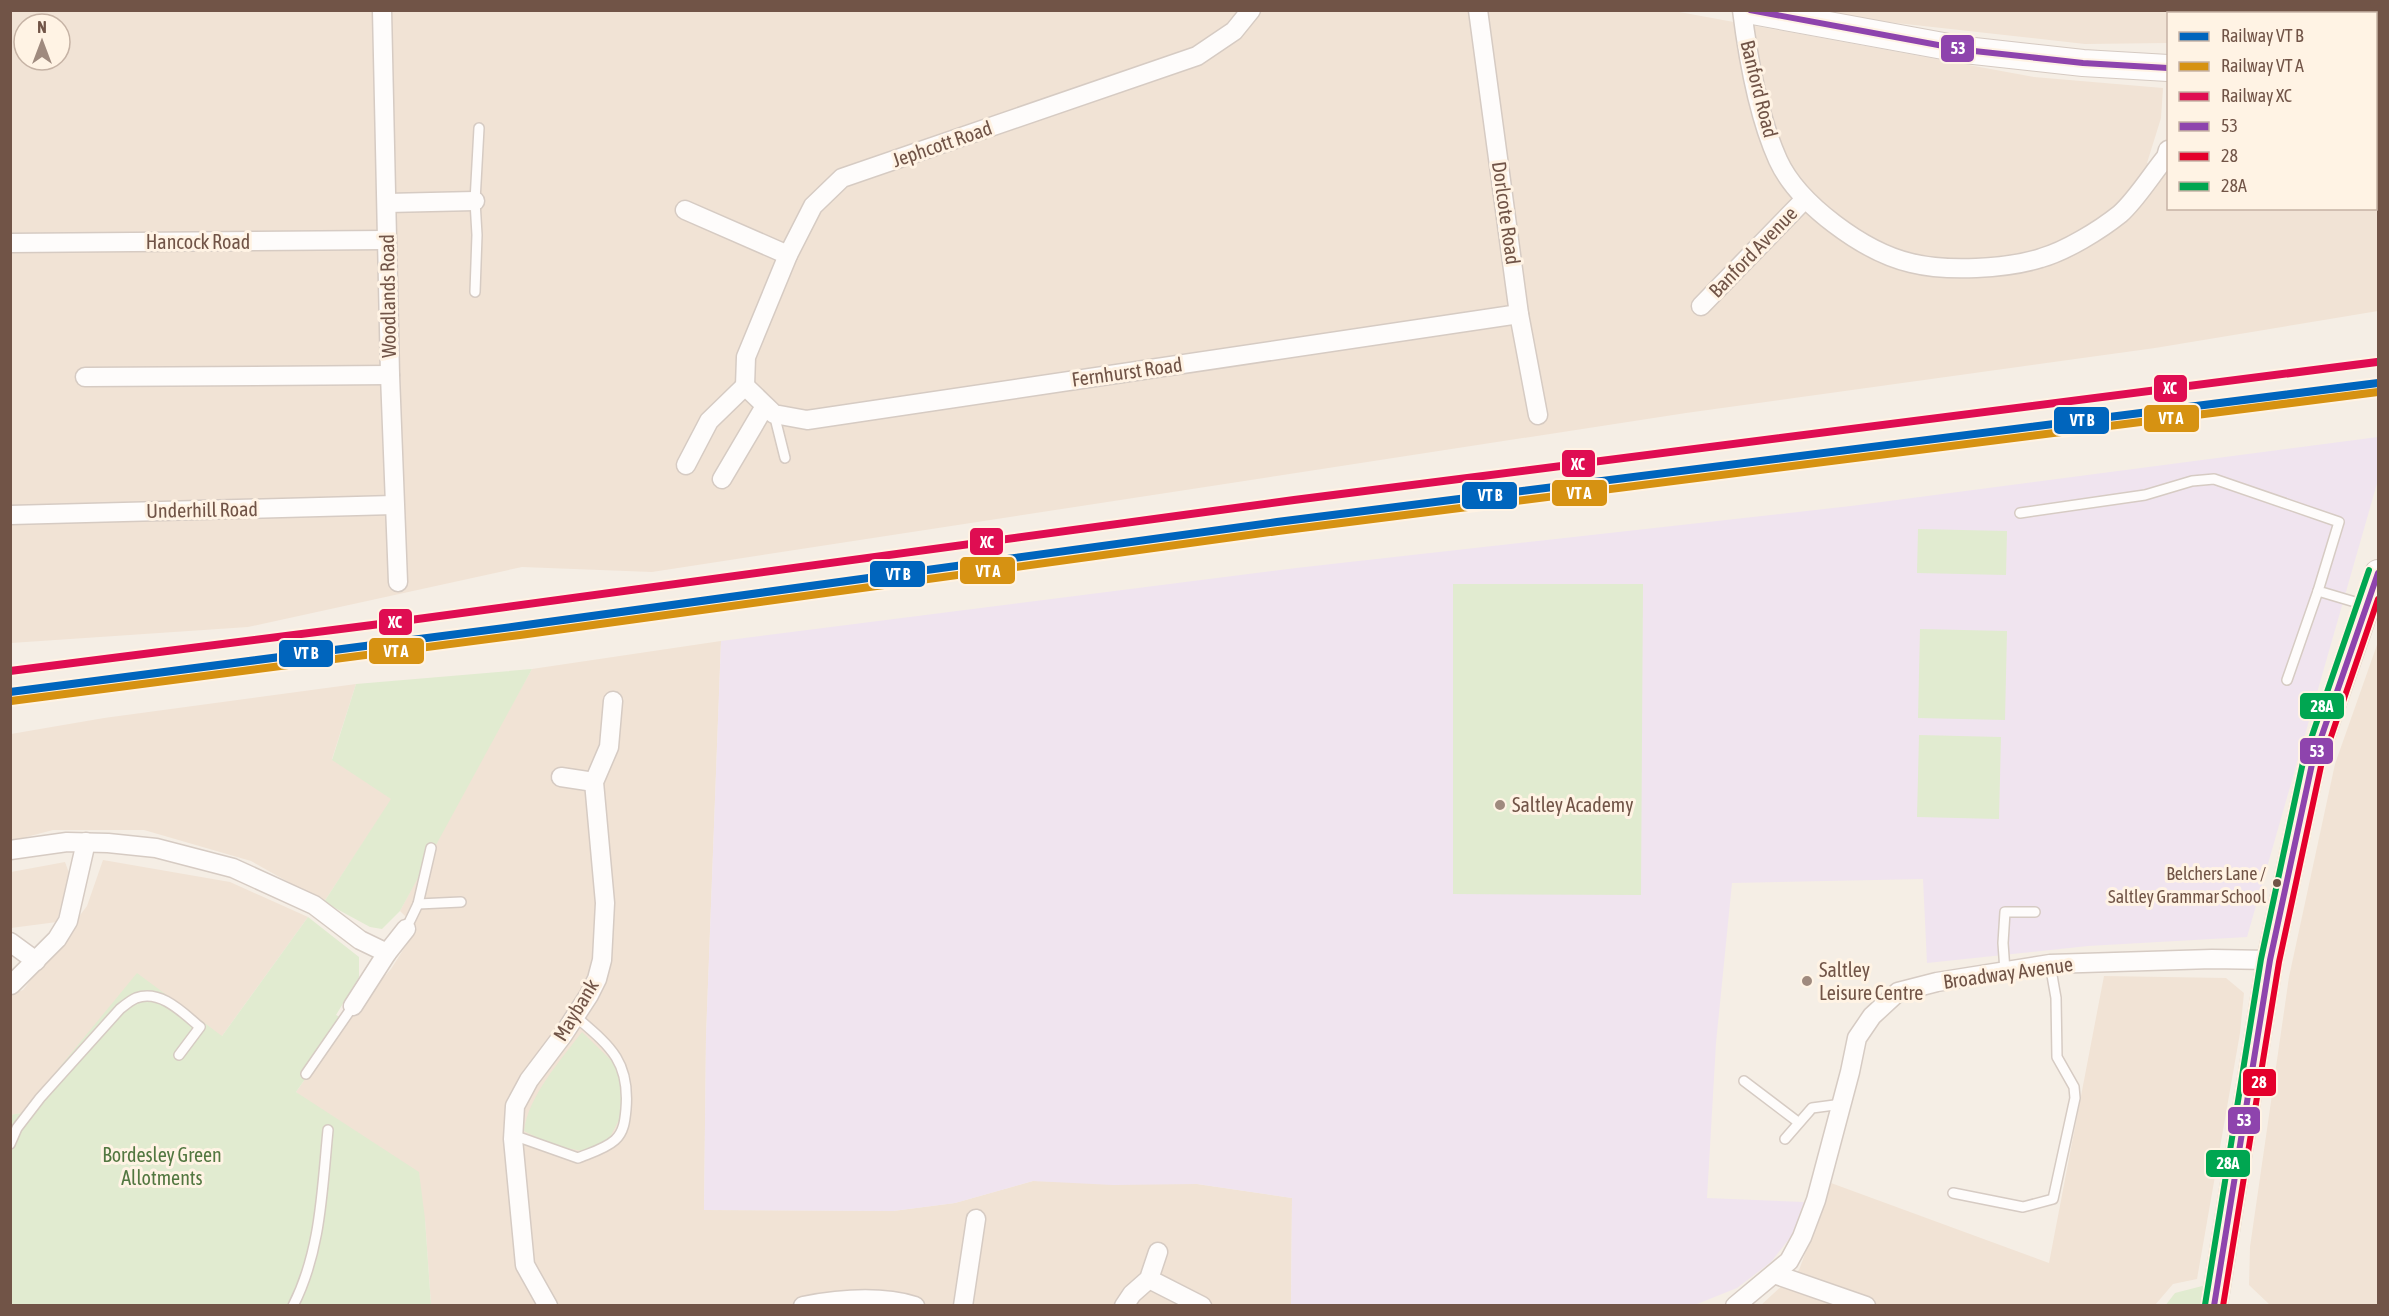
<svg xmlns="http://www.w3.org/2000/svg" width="2389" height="1316" font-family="'Asap Condensed',sans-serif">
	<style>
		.residential { fill: #f1e3d5; fill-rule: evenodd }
		.education { fill: #f0e4ef }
		.green { fill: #e1ebd0 }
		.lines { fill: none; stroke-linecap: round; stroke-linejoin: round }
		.lane-casing { stroke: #d6cbc3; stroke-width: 12 }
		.street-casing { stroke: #d6cbc3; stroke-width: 21 }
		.secondary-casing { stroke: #d5cac2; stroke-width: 28 }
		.lane { stroke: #fefcfb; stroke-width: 9 }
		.street { stroke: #fefcfb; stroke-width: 18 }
		.secondary { stroke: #fefcfb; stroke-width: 26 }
		.bus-1-casing { stroke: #fff3e4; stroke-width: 10 }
		.bus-2-casing { stroke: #fff3e4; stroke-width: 10 }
		.bus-3-casing { stroke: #fff3e4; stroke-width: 10 }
		.bus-1 { stroke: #8e44ad; stroke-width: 6 }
		.bus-2 { stroke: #e4002b; stroke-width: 6 }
		.bus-3 { stroke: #00a651; stroke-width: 6 }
		.rail-1-casing { stroke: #fff3e4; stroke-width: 12 }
		.rail-2-casing { stroke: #fff3e4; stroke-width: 12 }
		.rail-3-casing { stroke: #fff3e4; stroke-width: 12 }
		.rail-1 { stroke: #0065bd; stroke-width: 8 }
		.rail-2 { stroke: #d69212; stroke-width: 8 }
		.rail-3 { stroke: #df0d52; stroke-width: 8 }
		.poi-dot { fill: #9f8a7e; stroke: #fff3e4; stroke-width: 2 }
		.bus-dot { fill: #715447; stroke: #fff3e4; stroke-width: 2 }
		.labels { text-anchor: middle; stroke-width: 6; stroke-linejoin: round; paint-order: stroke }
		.bus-label { font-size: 18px; fill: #715447; stroke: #fff3e4; text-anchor: end }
		.street-label { font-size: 20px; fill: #715447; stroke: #fff3e4 }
		.poi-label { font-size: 20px; fill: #715447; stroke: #fff3e4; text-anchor: start }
		.park-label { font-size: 20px; fill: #527740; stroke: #fff3e4 }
		.line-badge { stroke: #fff3e4; stroke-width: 2 }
		.badge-label { font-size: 16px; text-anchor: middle; font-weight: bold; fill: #fff }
	</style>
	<rect width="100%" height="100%" fill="#f5eee5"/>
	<!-- residential -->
	<g class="residential">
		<polygon points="2208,10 2378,11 2378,47 2376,47 2376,14 2208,14"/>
		<path d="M 11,11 L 1674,11 L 2034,77 L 2163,88 L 2161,118 L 2147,163 L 2168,167 L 2168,208 L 2376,208 L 2376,89 L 2378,89 L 2378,311 L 2155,348 L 1686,413 L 652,572 L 522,567 L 248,627 L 11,643 ZM 24,24 L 60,24 L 60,60 L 24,60 Z"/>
		<polygon points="1831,11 2190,11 2189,13 2168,14 2168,43 2085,44 1833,16"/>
		<polygon points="721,641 706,1037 704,1210 893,1211 955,1203 1033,1181 1197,1184 1292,1198 1291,1305 431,1305 425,1219 296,1092 346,1020 391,969 417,928 400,911 470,779 532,669"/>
		<polygon points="2378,642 2378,1305 2270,1305 2249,1285 2250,1247 2289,977 2335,764"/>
		<polygon points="356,684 332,759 392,799 324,902 251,861 144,830 53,830 11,841 11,734 104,718"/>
		<polygon points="103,860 230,882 308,917 222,1036 22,1113 11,1115 11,994 23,990 87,906"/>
		<polygon points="65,862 69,873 57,922 11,928 11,872"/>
		<polygon points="2104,976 2226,978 2244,993 2240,1033 2197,1279 2173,1284 2155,1305 1760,1306 1799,1270 1831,1183 2049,1263"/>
	</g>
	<!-- education -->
	<polygon class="education" points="2378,437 2378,480 2247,937 2088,946 1927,963 1923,879 1732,883 1716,1043 1707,1198 1804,1202 1793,1234 1771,1262 1737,1288 1692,1306 1291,1305 1292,1198 1197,1184 1113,1185 1033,1181 955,1203 893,1211 704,1210 706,1037 721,641 1296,568 1851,506"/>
	<!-- green -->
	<g class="green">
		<polygon points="1918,529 2007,531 2006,575 1917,573"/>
		<polygon points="1453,584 1643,584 1641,895 1453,894"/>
		<polygon points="1920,629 2007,631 2005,720 1918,718"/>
		<polygon points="532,669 400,911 382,929 370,927 324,902 391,799 332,760 356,684"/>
		<polygon points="1919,735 2001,737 1999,819 1917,817"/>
		<polygon points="308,917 359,957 359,977 336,1015 346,1020 296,1092 419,1172 425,1219 431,1305 11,1305 10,1115 22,1113 137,973 222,1036"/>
		<path d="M 582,1032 L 614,1063 L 623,1085 L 621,1116 L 607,1143 L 587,1152 L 552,1145 L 524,1131 C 528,1096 561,1060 582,1032 Z"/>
		<polygon points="2210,1284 2207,1305 2165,1306 2175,1293"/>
	</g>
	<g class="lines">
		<!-- lane casing -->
		<g class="lane-casing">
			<g id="lane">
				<polyline points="475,292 477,235 475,201 479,128"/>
				<polyline points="774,414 785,458"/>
				<polyline points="2020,513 2145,495 2192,481 2214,479 2339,522 2318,591 2365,605"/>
				<polyline points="2287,680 2318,591"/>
				<polyline points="418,904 461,902"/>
				<polyline points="406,929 418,904 431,848"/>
				<polyline points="2005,971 2003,943 2005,912 2035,912"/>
				<polyline points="306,1074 353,1006"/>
				<polyline points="1744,1081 1798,1122"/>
				<path d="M 513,1135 L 578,1158 C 590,1153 605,1149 615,1140 C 624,1132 625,1120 626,1109 C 630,1061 610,1046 575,1016"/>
				<polyline points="1785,1139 1812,1108 1842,1104"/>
				<path d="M 10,1144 L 17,1128 L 40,1098 L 120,1009 C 125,1005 131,1000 136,998 C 161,989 183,1013 200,1027 L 179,1055"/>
				<polyline points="1953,1193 2023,1207 2053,1199 2075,1098 2074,1087 2057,1057 2056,998 2050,964"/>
				<path d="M 293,1306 C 321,1251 322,1190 328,1130"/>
			</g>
		</g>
		<!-- street casing -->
		<g class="street-casing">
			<g id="street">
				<polyline points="382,10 390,375 398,582"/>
				<polyline points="1478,10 1519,314 1538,415"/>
				<path d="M 1742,10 C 1748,58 1758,116 1778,160 C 1798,204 1864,252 1911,263 C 1947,272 2006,269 2041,258 C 2066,251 2100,230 2120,214 C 2136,200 2152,174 2166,157 L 2168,150"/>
				<polyline points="2199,14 2199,10"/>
				<polyline points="387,203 475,201"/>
				<polyline points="685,210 788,255"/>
				<polyline points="10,243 386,240"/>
				<polyline points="1701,306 1805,199"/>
				<polyline points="85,377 390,375"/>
				<polyline points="745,386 774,414 807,420 1519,314"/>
				<polyline points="745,386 746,357 788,255 813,206 842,178 1197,56 1234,31 1251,10"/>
				<polyline points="686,465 709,421 745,386"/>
				<polyline points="722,479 765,406"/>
				<polyline points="10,515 394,505"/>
				<polyline points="561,777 594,782"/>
				<polyline points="10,850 67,842 108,843 156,848 233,868 314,905 360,940 387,953 406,929"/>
				<polyline points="10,942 36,961"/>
				<polyline points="11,985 57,939 68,921 86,842"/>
				<polyline points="353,1006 387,953"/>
				<polyline points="1774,1274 1866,1306"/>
				<polyline points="1149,1279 1202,1306"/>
				<polyline points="548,1306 525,1265 513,1139 515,1106 529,1080 563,1035 589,995 597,979 602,960 605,903 594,782 609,747 613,701"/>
				<path d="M 803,1306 C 839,1299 879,1295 915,1306"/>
				<polyline points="963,1306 976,1219"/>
				<polyline points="1124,1306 1132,1294 1149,1279 1158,1252"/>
				<polyline points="1735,1306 1789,1261 1802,1237 1816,1200 1850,1072 1857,1038 1872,1016 1898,992 1937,982 2050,964 2212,959 2270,960"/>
			</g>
		</g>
		<!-- secondary casing -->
		<g class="secondary-casing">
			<g id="secondary">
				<polyline points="1747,10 1965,50 2083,63 2168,68"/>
				<polyline points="2376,69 2378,69"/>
				<polyline points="2214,1306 2270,960 2312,764 2378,573"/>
			</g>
		</g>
		<!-- lane -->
		<use href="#lane" class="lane"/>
		<!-- street -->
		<use href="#street" class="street"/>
		<!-- secondary -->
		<use href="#secondary" class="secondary"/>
		<!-- bus-1 casing -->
		<g class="bus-1-casing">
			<g id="bus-1">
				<polyline points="1750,10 1965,50 2083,63 2168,68"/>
				<polyline points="2214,1306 2270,960 2312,764 2378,573"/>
			</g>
		</g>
		<!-- bus-2 casing -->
		<g class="bus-2-casing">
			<polyline id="bus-2" points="2223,1306 2279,962 2321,766 2378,599"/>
		</g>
		<!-- bus-3 casing -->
		<g class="bus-3-casing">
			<polyline id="bus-3" points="2205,1305 2261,959 2303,762 2369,570"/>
		</g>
		<!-- bus-1 -->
		<use href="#bus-1" class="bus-1"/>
		<!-- bus-2 -->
		<use href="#bus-2" class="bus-2"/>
		<!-- bus-3 -->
		<use href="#bus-3" class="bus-3"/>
		<!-- rail-1 casing -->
		<g class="rail-1-casing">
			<polyline id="rail-1" points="10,692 519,626 1277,522 2378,383"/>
		</g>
		<!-- rail-2 casing -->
		<g class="rail-2-casing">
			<polyline id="rail-2" points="11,701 520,635 1278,531 2378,392"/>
		</g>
		<!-- rail-3 casing -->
		<g class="rail-3-casing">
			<polyline id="rail-3" points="10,671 388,623 1294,500 2377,362"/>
		</g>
		<!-- rail-1 -->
		<use href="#rail-1" class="rail-1"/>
		<!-- rail-2 -->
		<use href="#rail-2" class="rail-2"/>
		<!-- rail-3 -->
		<use href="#rail-3" class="rail-3"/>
	</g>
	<!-- markers -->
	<g class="poi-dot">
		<circle cx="1500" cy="805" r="6"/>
		<circle cx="1807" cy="981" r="6"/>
	</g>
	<circle class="bus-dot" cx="2277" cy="883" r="5"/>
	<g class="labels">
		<!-- bus labels -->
		<g class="bus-label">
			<text x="2266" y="880">Belchers Lane /<tspan x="2266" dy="23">Saltley Grammar School</tspan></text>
		</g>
		<!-- street labels -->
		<g class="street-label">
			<text transform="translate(1759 89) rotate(76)" y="7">Banford Road</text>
			<text transform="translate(942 144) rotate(-19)" y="7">Jephcott Road</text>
			<text transform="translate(1506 213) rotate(82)" y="7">Dorlcote Road</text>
			<text x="198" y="249">Hancock Road</text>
			<text transform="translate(1753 252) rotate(-46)" y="7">Banford Avenue</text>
			<text transform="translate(388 296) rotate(-91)" y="7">Woodlands Road</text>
			<text transform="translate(1127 372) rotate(-8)" y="7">Fernhurst Road</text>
			<text transform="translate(202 510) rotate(-1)" y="7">Underhill Road</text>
			<text transform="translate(2008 973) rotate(-8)" y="7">Broadway Avenue</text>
			<text transform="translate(576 1010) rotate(-59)" y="7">Maybank</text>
		</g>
		<!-- poi labels -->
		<g class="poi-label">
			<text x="1512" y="812">Saltley Academy</text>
			<text x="1819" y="977">Saltley<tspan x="1819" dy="23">Leisure Centre</tspan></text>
		</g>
		<!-- park labels -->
		<g class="park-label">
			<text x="162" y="1162">Bordesley Green<tspan x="162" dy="23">Allotments</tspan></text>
		</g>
	</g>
	<g class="line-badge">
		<rect x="1940" y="34" width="35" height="29" rx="6" fill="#8e44ad"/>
		<rect x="2153" y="374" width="35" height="29" rx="6" fill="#df0d52"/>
		<rect x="2143" y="404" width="57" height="29" rx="6" fill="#d69212"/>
		<rect x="2053" y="406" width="57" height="29" rx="6" fill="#0065bd"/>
		<rect x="1561" y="449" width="35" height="29" rx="6" fill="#df0d52"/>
		<rect x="1551" y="479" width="57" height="28" rx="6" fill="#d69212"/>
		<rect x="1461" y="481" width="57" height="29" rx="6" fill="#0065bd"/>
		<rect x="969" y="527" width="35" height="29" rx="6" fill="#df0d52"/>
		<rect x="959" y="556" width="57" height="29" rx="6" fill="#d69212"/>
		<rect x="869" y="560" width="57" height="28" rx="6" fill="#0065bd"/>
		<rect x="378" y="608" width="35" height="28" rx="6" fill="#df0d52"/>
		<rect x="368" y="637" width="57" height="28" rx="6" fill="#d69212"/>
		<rect x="278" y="639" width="56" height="29" rx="6" fill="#0065bd"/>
		<rect x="2299" y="692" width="46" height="28" rx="6" fill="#00a651"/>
		<rect x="2299" y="737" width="35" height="28" rx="6" fill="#8e44ad"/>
		<rect x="2242" y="1068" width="35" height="29" rx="6" fill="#e4002b"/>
		<rect x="2227" y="1106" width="34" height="29" rx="6" fill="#8e44ad"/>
		<rect x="2205" y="1149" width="46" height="29" rx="6" fill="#00a651"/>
	</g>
	<g class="badge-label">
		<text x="1958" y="54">53</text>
		<text x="2170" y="394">XC</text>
		<text x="2171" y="424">VT A</text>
		<text x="2082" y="426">VT B</text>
		<text x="1578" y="470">XC</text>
		<text x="1579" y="499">VT A</text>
		<text x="1490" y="501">VT B</text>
		<text x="987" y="548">XC</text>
		<text x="988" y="577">VT A</text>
		<text x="898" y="580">VT B</text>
		<text x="395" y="628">XC</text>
		<text x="396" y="657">VT A</text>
		<text x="306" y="659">VT B</text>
		<text x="2322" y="712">28A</text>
		<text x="2317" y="757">53</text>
		<text x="2259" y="1088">28</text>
		<text x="2244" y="1126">53</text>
		<text x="2228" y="1169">28A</text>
	</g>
	<!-- border -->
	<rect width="2389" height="1316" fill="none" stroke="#715447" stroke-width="24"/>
	<!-- legend -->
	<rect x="2167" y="12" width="210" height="198" fill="#fff3e4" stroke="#c6b3a5" stroke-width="1.5"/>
	<rect x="2179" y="32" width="30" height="9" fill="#0065bd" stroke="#c6b3a5" stroke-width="1.5"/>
	<text x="2221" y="42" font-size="18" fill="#715447">Railway VT B</text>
	<rect x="2179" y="62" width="30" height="9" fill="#d69212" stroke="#c6b3a5" stroke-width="1.5"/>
	<text x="2221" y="72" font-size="18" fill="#715447">Railway VT A</text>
	<rect x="2179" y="92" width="30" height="9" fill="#df0d52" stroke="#c6b3a5" stroke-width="1.5"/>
	<text x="2221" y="102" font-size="18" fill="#715447">Railway XC</text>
	<rect x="2179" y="122" width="30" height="9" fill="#8e44ad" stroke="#c6b3a5" stroke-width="1.5"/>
	<text x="2221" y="132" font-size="18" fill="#715447">53</text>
	<rect x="2179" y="152" width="30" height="9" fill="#e4002b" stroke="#c6b3a5" stroke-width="1.5"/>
	<text x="2221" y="162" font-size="18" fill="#715447">28</text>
	<rect x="2179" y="182" width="30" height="9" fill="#00a651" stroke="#c6b3a5" stroke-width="1.5"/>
	<text x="2221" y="192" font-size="18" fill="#715447">28A</text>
	<!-- north arrow -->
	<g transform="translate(42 42)"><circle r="28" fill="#fff3e4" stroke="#c6b3a5" stroke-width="1.5"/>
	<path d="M0-4.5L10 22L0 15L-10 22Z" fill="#9f8a7e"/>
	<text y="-9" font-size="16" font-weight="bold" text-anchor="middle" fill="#715447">N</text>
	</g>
</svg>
